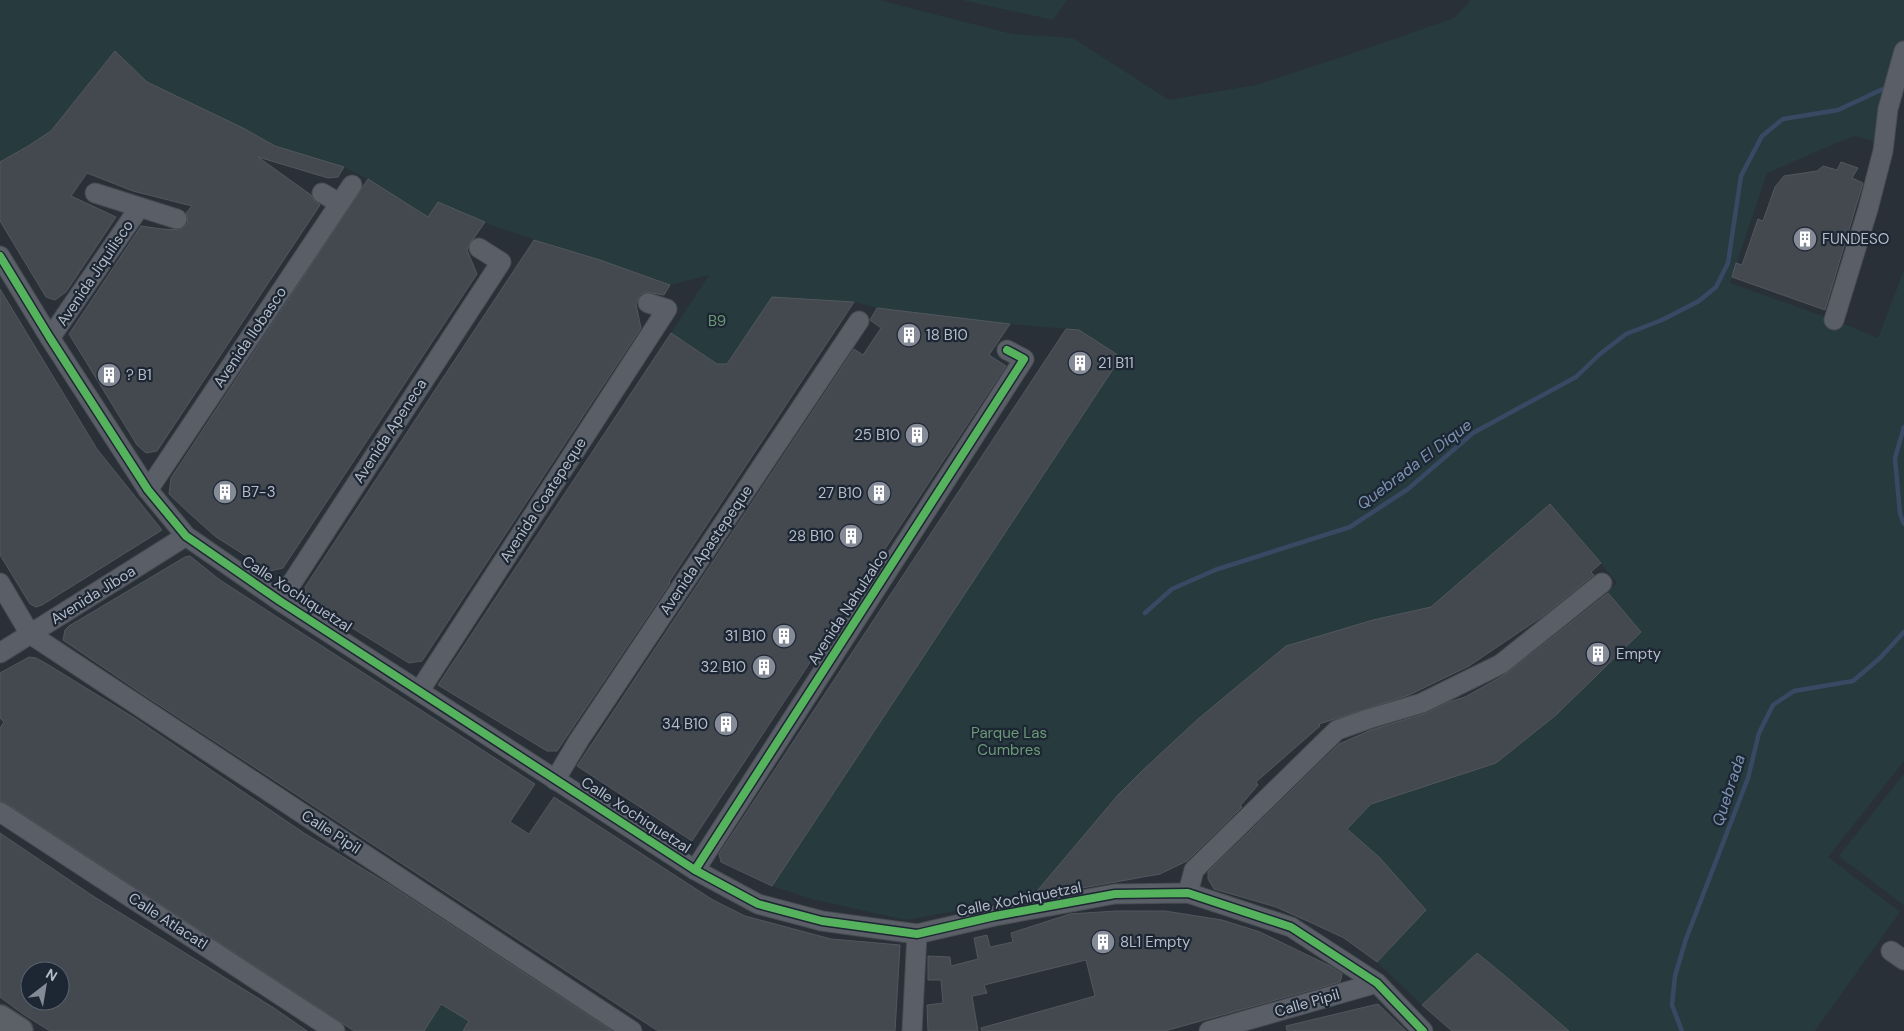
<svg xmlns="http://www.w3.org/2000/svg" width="1904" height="1031" font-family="'DM Sans',sans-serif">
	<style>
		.green { fill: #273a3e }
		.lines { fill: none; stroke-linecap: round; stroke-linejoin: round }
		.stream { stroke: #384963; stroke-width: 4.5 }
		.building { fill: #444950; stroke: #52575f; fill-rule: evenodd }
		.minor-casing { stroke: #484c53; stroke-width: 21 }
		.major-casing { stroke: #484c55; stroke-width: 28 }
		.minor { stroke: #5a5e66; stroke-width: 19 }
		.major { stroke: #5c6168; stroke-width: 25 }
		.cycleway-casing { stroke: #1d2633; stroke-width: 11 }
		.cycleway { stroke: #56b35d; stroke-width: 8 }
		.labels { text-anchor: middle; stroke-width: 4.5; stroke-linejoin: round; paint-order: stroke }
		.poi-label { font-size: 15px; fill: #b4bcc9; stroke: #1d2633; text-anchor: start }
		.street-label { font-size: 15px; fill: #b4bcc9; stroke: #1d2633 }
		.park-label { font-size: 15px; fill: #6b9a76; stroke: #1d2633 }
		.water-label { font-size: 16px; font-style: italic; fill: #7c92b1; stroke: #1d2633 }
	</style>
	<rect width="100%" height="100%" fill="#2a3038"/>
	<!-- green -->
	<g class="green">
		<polygon points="0,0 879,0 1012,34 1073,38 1169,100 1256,85 1348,55 1454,18 1471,0 1904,0 1904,86 1890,145 1853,136 1767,173 1730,283 1834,320 1878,338 1904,270 1904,761 1828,857 1900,912 1815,1031 1569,1031 1477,953 1422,1005 1377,962 1426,910 1378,857 1347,829 1371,804 1496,763 1551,719 1641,632 1607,592 1617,583 1550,505 1431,607 1373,620 1286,646 1197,720 1143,770 1118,795 1032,897 906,920 812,899 772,886 1121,357 1079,330 1010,324 877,308 854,302 772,297 724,369 671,333 709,275 670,285 491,225 438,202 428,217 368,179 344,167 275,146 242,128 147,82 115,51 51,131 0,162"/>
		<polygon points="962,0 1067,0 1053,20"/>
		<polygon points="1904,774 1904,905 1839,856"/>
		<polygon points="441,1004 469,1021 463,1031 424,1031"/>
	</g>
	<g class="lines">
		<!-- stream -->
		<g class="stream">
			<polyline points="1904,427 1895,458 1900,514 1904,524"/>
			<polyline points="1145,613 1172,589 1215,570 1350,527 1408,489 1473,433 1576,377 1600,354 1626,334 1662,320 1699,301 1716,287 1728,263 1741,176 1762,136 1783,119 1838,110 1883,89"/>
			<polyline points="1682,1031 1672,1005 1675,976 1686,939 1748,778 1759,733 1773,705 1794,691 1853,681 1880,658 1904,632"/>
		</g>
	</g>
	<!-- building -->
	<g class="building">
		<polygon points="115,51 147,82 243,128 275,146 344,167 338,177 328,178 258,157 311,195 313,199 320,205 157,451 146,453 137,445 69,334 141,226 162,229 180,230 188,223 186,213 192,206 133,191 87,173 71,196 116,217 66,292 55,300 46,297 0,221 0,162 28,146 51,131"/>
		<polygon points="1841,162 1858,168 1852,178 1863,183 1825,310 1732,277 1736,263 1742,265 1758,219 1763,221 1775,187 1784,176 1817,171 1823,166 1837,170"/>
		<polygon points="368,179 428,217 438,202 485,222 474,238 470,242 467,250 477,274 283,568 270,571 216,537 189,513 169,494 171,478"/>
		<polygon points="534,240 600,260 670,285 664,295 645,292 640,295 636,304 641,328 422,661 409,663 310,602 306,594 305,587"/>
		<polygon points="0,289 97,449 162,530 42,605 36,607 30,604 0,555"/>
		<polygon points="772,297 854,302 669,582 670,583 557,751 547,751 438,685 671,333 717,364 727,364"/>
		<polygon points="877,308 1010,324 989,355 1006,366 692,841 577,766 854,349 863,355 881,328 870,320"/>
		<polygon points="1066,329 1079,330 1121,357 772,886 721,862 719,854"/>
		<polygon points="1550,504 1601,563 1591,572 1594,575 1543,616 1469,666 1409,695 1319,724 1320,726 1256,782 1258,785 1240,806 1242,807 1187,861 1160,874 1032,897 1118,795 1143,770 1198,719 1286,646 1373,620 1431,607"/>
		<polygon points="190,556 220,580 535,784 510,822 529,834 554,797 713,900 745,916 831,939 900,945 895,1031 658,1031 144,695 63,640 65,630 69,626 185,557"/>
		<polygon points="1608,593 1641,632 1556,715 1496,763 1371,804 1347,829 1379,857 1426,910 1377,962 1344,938 1314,924 1276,907 1214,889 1208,879 1208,872 1339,744 1371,730 1427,713 1449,702 1465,697 1506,674"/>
		<polygon points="29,657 36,658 47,664 133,717 304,833 393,887 612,1031 463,1031 469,1021 441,1004 424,1031 354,1031 345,1025 6,803 0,801 0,728 4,722 0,718 0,673"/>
		<path d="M 0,833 L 93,896 L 274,1008 L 307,1031 L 50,1031 L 23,1014 L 0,997 ZM 30,971 L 60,971 L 60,1001 L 30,1001 Z"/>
		<polygon points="1116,911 1165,911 1222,920 1260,932 1330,966 1342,974 1341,979 1340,982 1165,1031 982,1031 981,1028 1095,996 1086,960 984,985 987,993 972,996 978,1031 928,1031 927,1005 943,1003 941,980 928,980 928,956 950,957 951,966 978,959 974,938 987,935 990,947 1013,942 1011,933 1070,914"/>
		<polygon points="1477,953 1505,976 1569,1031 1452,1031 1422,1005"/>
		<polygon points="1378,1004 1406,1031 1287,1031 1286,1026"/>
	</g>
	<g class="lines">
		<!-- minor casing -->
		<g class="minor-casing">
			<g id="minor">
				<polyline points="95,193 177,219"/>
				<polyline points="322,193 339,203"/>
				<polyline points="0,256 50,338 148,490 186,536 280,601 695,870 758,904 822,921 917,934 995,916 1115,894 1188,893 1291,927 1377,983 1423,1031"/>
				<polyline points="1834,320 1868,209 1883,151 1888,109 1904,51"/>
				<polyline points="50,338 139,208"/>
				<polyline points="148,490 352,185"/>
				<polyline points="0,583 30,634 632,1031"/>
				<polyline points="280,601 501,262 479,248"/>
				<polyline points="0,653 186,536"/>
				<polyline points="420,690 667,309 648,303"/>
				<polyline points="555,780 579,740 859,321"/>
				<polyline points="0,812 335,1031"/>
				<polyline points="695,870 1024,359 1007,350"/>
				<polyline points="1188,893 1194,870 1337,730 1368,719 1422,703 1501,664 1602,583"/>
				<polyline points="1891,951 1904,960"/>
				<polyline points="912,1031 917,934"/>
				<polyline points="1209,1031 1377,983"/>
			</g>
		</g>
		<!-- major casing -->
		<g class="major-casing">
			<polyline id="major" points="0,1018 20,1031"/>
		</g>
		<!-- minor -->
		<use href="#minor" class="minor"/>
		<!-- major -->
		<use href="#major" class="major"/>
		<!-- cycleway casing -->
		<g class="cycleway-casing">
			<g id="cycleway">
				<polyline points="0,256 50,338 148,490 186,536 280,601 695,870 758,904 822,921 917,934 995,916 1115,894 1188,893 1291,927 1377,983 1423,1031"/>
				<polyline points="695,870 1024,359 1007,350"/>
			</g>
		</g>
		<!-- cycleway -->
		<use href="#cycleway" class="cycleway"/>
	</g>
	<!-- icons -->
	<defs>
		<g id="building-disc" transform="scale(1.25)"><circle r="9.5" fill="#848b96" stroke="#1d2633"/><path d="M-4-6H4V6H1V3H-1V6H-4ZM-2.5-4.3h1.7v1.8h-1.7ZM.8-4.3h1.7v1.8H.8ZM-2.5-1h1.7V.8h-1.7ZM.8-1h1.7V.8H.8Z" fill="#fff"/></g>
	</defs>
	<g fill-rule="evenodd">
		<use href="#building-disc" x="1805" y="239"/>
		<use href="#building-disc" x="909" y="335"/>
		<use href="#building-disc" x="1080" y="363"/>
		<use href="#building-disc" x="109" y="375"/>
		<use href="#building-disc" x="917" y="435"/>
		<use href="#building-disc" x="225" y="492"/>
		<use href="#building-disc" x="879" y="493"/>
		<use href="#building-disc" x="851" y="536"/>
		<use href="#building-disc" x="784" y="636"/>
		<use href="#building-disc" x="1598" y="654"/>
		<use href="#building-disc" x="764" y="667"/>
		<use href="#building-disc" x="726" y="724"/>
		<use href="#building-disc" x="1103" y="942"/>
	</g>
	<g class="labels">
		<!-- poi labels -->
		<g class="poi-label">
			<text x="1822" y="244">FUNDESO</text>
			<text x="926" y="340">18 B10</text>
			<text x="1098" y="368">21 B11</text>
			<text x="126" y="380">? B1</text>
			<text x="900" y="440" text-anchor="end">25 B10</text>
			<text x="242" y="497">B7-3</text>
			<text x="862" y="498" text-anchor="end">27 B10</text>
			<text x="834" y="541" text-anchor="end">28 B10</text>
			<text x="766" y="641" text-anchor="end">31 B10</text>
			<text x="1616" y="659">Empty</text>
			<text x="746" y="672" text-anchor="end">32 B10</text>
			<text x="708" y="729" text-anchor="end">34 B10</text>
			<text x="1120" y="947">8L1 Empty</text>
		</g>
		<!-- street labels -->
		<g class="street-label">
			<text transform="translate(95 273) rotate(-56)" y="5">Avenida Jiquilisco</text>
			<text transform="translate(250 337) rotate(-56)" y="5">Avenida Ilobasco</text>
			<text transform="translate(390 431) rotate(-57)" y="5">Avenida Apeneca</text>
			<text transform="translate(543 500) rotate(-57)" y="5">Avenida Coatepeque</text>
			<text transform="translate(706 550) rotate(-56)" y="5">Avenida Apastepeque</text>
			<text transform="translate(297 594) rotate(33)" y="5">Calle Xochiquetzal</text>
			<text transform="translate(93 595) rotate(-32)" y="5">Avenida Jiboa</text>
			<text transform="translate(848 607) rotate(-57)" y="5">Avenida Nahulzalco</text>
			<text transform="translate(636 815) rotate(33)" y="5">Calle Xochiquetzal</text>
			<text transform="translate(331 832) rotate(33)" y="5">Calle Pipil</text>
			<text transform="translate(1019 899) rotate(-11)" y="5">Calle Xochiquetzal</text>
			<text transform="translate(168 921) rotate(33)" y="5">Calle Atlacatl</text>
			<text transform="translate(1307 1003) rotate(-16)" y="5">Calle Pipil</text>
		</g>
		<!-- park labels -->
		<g class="park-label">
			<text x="717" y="326">B9</text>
			<text x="1009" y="738">Parque Las<tspan x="1009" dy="17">Cumbres</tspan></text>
		</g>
		<!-- water labels -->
		<g class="water-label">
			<text transform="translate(1414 464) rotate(-37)" y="6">Quebrada El Dique</text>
			<text transform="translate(1728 790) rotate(-72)" y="6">Quebrada</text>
		</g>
	</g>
	<!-- north arrow -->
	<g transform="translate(45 986) rotate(31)"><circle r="24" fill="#1d2633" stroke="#59626f"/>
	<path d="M0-4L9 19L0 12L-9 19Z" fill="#848b96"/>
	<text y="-8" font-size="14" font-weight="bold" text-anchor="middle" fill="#b4bcc9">N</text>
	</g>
</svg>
